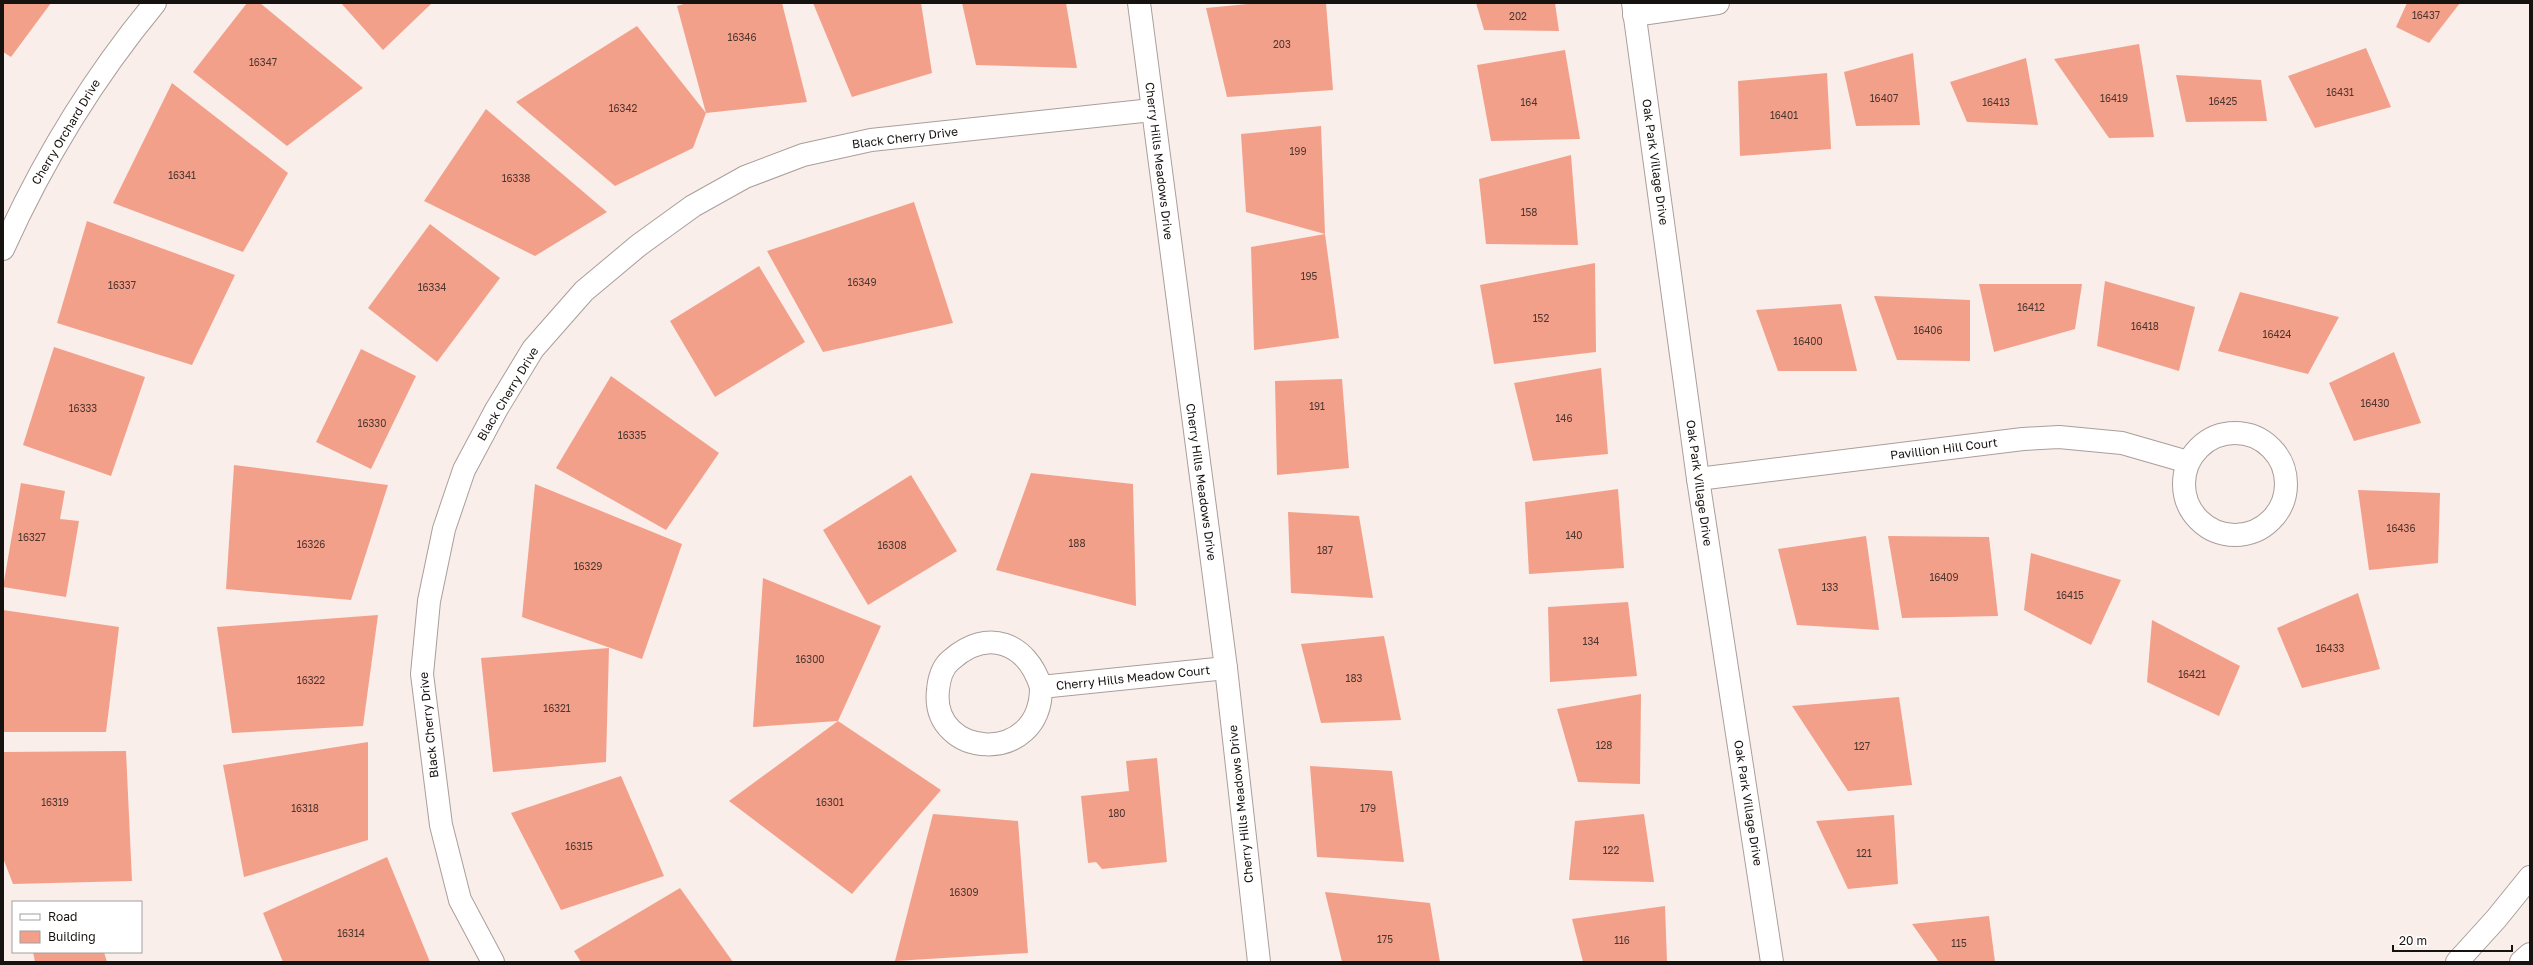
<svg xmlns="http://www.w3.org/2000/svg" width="2533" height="965" font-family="'Golos Text',sans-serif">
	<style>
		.building { fill: #f3a08b }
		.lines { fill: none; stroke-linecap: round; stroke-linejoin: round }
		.street-casing { stroke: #aa9e9b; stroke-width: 24 }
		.street { stroke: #fff; stroke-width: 22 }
		.labels { text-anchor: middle; stroke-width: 4; stroke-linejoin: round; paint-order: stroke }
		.number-label { font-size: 10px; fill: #4d362f }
		.street-label { font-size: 12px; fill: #161210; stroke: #fff }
	</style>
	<rect width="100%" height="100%" fill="#faeeea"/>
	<!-- building -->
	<g class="building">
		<polygon points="3,3 51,3 11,57 3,52"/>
		<polygon points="247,3 260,3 363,88 287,146 193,72"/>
		<polygon points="341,3 432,3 383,50"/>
		<polygon points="687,3 782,3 807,102 706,113 677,6"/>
		<polygon points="813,3 921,3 932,73 852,97"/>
		<polygon points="962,3 1066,3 1077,68 976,65"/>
		<polygon points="1258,3 1326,3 1333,90 1227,97 1206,8"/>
		<polygon points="1476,3 1555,3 1559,31 1484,30"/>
		<polygon points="2407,3 2460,3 2429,43 2396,27"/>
		<polygon points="637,26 706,113 693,148 615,186 516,102"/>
		<polygon points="2139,44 2154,137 2109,138 2054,59"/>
		<polygon points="2366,48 2391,107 2315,128 2288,76"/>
		<polygon points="1565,50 1580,139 1491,141 1477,65"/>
		<polygon points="1913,53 1920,125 1856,126 1844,72"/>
		<polygon points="2026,58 2038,125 1967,122 1950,82"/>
		<polygon points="1827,73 1831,149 1740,156 1738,81"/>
		<polygon points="2176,75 2261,80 2267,121 2186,122"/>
		<polygon points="172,83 288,173 243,252 113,203"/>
		<polygon points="486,109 607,212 535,256 424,201"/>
		<polygon points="1321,126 1325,234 1246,212 1241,134"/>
		<polygon points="1571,155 1578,245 1486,244 1479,179"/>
		<polygon points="914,202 953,323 823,352 767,251"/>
		<polygon points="87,221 235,275 192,365 57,323"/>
		<polygon points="430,224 500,278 437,362 368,308"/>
		<polygon points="1325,234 1339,338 1254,350 1251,247"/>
		<polygon points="1595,263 1596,352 1494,364 1480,285"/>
		<polygon points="759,266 805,342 715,397 670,321"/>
		<polygon points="2105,281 2195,307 2179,371 2097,346"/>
		<polygon points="1979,284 2082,284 2075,329 1994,352"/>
		<polygon points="2240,292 2339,317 2308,374 2218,351"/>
		<polygon points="1874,296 1970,300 1970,361 1897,360"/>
		<polygon points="1841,304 1857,371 1778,371 1756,310"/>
		<polygon points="54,347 145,377 111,476 23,445"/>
		<polygon points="361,349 416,376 371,469 316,442"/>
		<polygon points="2394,352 2421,423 2354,441 2329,383"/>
		<polygon points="1601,368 1608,454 1533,461 1514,383"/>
		<polygon points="611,376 719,453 666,530 556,468"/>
		<polygon points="1342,379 1349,468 1277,475 1275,381"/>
		<polygon points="234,465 388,485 351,600 226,589"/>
		<polygon points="1031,473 1133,484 1136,606 996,570"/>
		<polygon points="911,475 957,551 868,605 823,530"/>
		<polygon points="21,483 65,491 60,519 79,521 66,597 3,587"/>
		<polygon points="535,484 682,544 642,659 522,617"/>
		<polygon points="1618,489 1624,568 1529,574 1525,502"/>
		<polygon points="2358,490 2440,493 2438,563 2369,570"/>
		<polygon points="1288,512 1359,516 1373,598 1291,593"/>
		<polygon points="1866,536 1879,630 1797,625 1778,549"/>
		<polygon points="1888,536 1989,537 1998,616 1902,618"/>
		<polygon points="2031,553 2121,580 2091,645 2024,610"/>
		<polygon points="763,578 881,626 838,721 753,727"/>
		<polygon points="2358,593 2380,669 2302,688 2277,628"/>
		<polygon points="1628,602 1637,676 1550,682 1548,607"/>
		<polygon points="3,610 119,627 106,732 3,732"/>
		<polygon points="378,615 363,726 232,733 217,627"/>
		<polygon points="2152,620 2240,666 2219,716 2147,682"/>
		<polygon points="1384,636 1401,720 1321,723 1301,644"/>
		<polygon points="609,648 606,762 493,772 481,658"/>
		<polygon points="1641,694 1640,784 1578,782 1557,709"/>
		<polygon points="1899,697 1912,785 1848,791 1792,706"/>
		<polygon points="838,721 941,790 852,894 729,801"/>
		<polygon points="368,742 368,840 244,877 223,765"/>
		<polygon points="126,751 132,881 13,884 3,858 3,752"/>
		<polygon points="1157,758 1167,862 1102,869 1096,862 1088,863 1081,796 1129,791 1126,761"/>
		<polygon points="1310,766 1392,771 1404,862 1317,857"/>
		<polygon points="621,776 664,876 561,910 511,813"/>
		<polygon points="933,814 1018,821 1028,953 895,961"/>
		<polygon points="1644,814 1654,882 1569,880 1575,821"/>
		<polygon points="1894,815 1898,884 1848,889 1816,821"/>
		<polygon points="387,857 430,962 283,962 263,913"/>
		<polygon points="680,888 733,962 581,962 574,951"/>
		<polygon points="1325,892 1430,903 1440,962 1342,962"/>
		<polygon points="1665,906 1667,962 1583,962 1572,919"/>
		<polygon points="1989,916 1995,962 1939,962 1912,924"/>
		<polygon points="33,952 104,952 107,962 35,962"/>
	</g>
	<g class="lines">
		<!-- street casing -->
		<g class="street-casing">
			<g id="street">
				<polyline points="1139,3 1226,668 1259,962"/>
				<polyline points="1633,3 1698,479 1772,962"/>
				<polyline points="1634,15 1718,3"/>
				<path d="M 3,249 C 43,160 93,78 155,3"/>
				<circle cx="2235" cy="484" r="51"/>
				<polyline points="1698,479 2023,439 2059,437 2122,443 2188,462"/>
				<path d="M 1041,687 C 1042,767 930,759 938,690 C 939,679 942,667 951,660 C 988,627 1027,643 1041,687 L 1226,668"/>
				<polyline points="493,962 460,900 441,825 422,674 429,601 444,529 464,470 496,410 533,349 584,291 639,245 693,206 745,177 803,155 871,140 1152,110"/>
				<polyline points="2457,962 2496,919 2530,877"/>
				<polyline points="2521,962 2530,954"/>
			</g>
		</g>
		<!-- street -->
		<use href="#street" class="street"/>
	</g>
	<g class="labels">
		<!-- number labels -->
		<g class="number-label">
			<text x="2426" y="19">16437</text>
			<text x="1518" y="20">202</text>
			<text x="742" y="41">16346</text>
			<text x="1282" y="48">203</text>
			<text x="263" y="66">16347</text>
			<text x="2340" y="96">16431</text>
			<text x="1884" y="102">16407</text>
			<text x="2114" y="102">16419</text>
			<text x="2223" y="105">16425</text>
			<text x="1529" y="106">164</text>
			<text x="1996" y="106">16413</text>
			<text x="623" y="112">16342</text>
			<text x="1784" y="119">16401</text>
			<text x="1298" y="155">199</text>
			<text x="182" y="179">16341</text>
			<text x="516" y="182">16338</text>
			<text x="1529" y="216">158</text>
			<text x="1309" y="280">195</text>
			<text x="862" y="286">16349</text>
			<text x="122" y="289">16337</text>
			<text x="432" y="291">16334</text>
			<text x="2031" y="311">16412</text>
			<text x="1541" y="322">152</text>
			<text x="2145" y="330">16418</text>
			<text x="1928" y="334">16406</text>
			<text x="2277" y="338">16424</text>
			<text x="1808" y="345">16400</text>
			<text x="2375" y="407">16430</text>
			<text x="1317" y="410">191</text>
			<text x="83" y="412">16333</text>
			<text x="1564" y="422">146</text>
			<text x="372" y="427">16330</text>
			<text x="632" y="439">16335</text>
			<text x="2401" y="532">16436</text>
			<text x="1574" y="539">140</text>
			<text x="32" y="541">16327</text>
			<text x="1077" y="547">188</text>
			<text x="311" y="548">16326</text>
			<text x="892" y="549">16308</text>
			<text x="1325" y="554">187</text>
			<text x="588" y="570">16329</text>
			<text x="1944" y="581">16409</text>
			<text x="1830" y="591">133</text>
			<text x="2070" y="599">16415</text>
			<text x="1591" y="645">134</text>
			<text x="2330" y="652">16433</text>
			<text x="810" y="663">16300</text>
			<text x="2192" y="678">16421</text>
			<text x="1354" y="682">183</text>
			<text x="311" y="684">16322</text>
			<text x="557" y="712">16321</text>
			<text x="1604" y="749">128</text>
			<text x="1862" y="750">127</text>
			<text x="55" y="806">16319</text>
			<text x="830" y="806">16301</text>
			<text x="305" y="812">16318</text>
			<text x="1368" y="812">179</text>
			<text x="1117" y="817">180</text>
			<text x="579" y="850">16315</text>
			<text x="1611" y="854">122</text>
			<text x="1864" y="857">121</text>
			<text x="964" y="896">16309</text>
			<text x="351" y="937">16314</text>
			<text x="1385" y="943">175</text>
			<text x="1622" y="944">116</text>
			<text x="1959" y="947">115</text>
		</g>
		<!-- street labels -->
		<g class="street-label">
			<text transform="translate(66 132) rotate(-59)" y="4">Cherry Orchard Drive</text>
			<text transform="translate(905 138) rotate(-7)" y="4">Black Cherry Drive</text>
			<text transform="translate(1159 161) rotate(83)" y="4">Cherry Hills Meadows Drive</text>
			<text transform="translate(1655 162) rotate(82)" y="4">Oak Park Village Drive</text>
			<text transform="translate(508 394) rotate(-59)" y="4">Black Cherry Drive</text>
			<text transform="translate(1944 449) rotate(-7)" y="4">Pavillion Hill Court</text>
			<text transform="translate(1201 482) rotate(82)" y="4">Cherry Hills Meadows Drive</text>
			<text transform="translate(1699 483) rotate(82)" y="4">Oak Park Village Drive</text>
			<text transform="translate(1133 678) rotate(-6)" y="4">Cherry Hills Meadow Court</text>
			<text transform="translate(429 725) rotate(-96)" y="4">Black Cherry Drive</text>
			<text transform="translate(1748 803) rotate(81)" y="4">Oak Park Village Drive</text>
			<text transform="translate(1241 804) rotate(-96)" y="4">Cherry Hills Meadows Drive</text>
		</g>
	</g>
	<!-- border -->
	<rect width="2533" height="965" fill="none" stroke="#161210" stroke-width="8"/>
	<!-- legend -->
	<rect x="12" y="901" width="130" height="52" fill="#ffffff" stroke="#a2a09f"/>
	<rect x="20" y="914" width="20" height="6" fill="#ffffff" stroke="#a2a09f"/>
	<text x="48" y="921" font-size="12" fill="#161210">Road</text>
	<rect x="20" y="931" width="20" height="12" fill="#f3a08b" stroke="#a2a09f"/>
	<text x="48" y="941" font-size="12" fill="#161210">Building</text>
	<!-- scale -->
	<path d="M2393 945v6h119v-6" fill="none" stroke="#161210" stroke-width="2"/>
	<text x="2399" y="945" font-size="12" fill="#161210" stroke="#ffffff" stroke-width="3" paint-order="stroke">20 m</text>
</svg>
